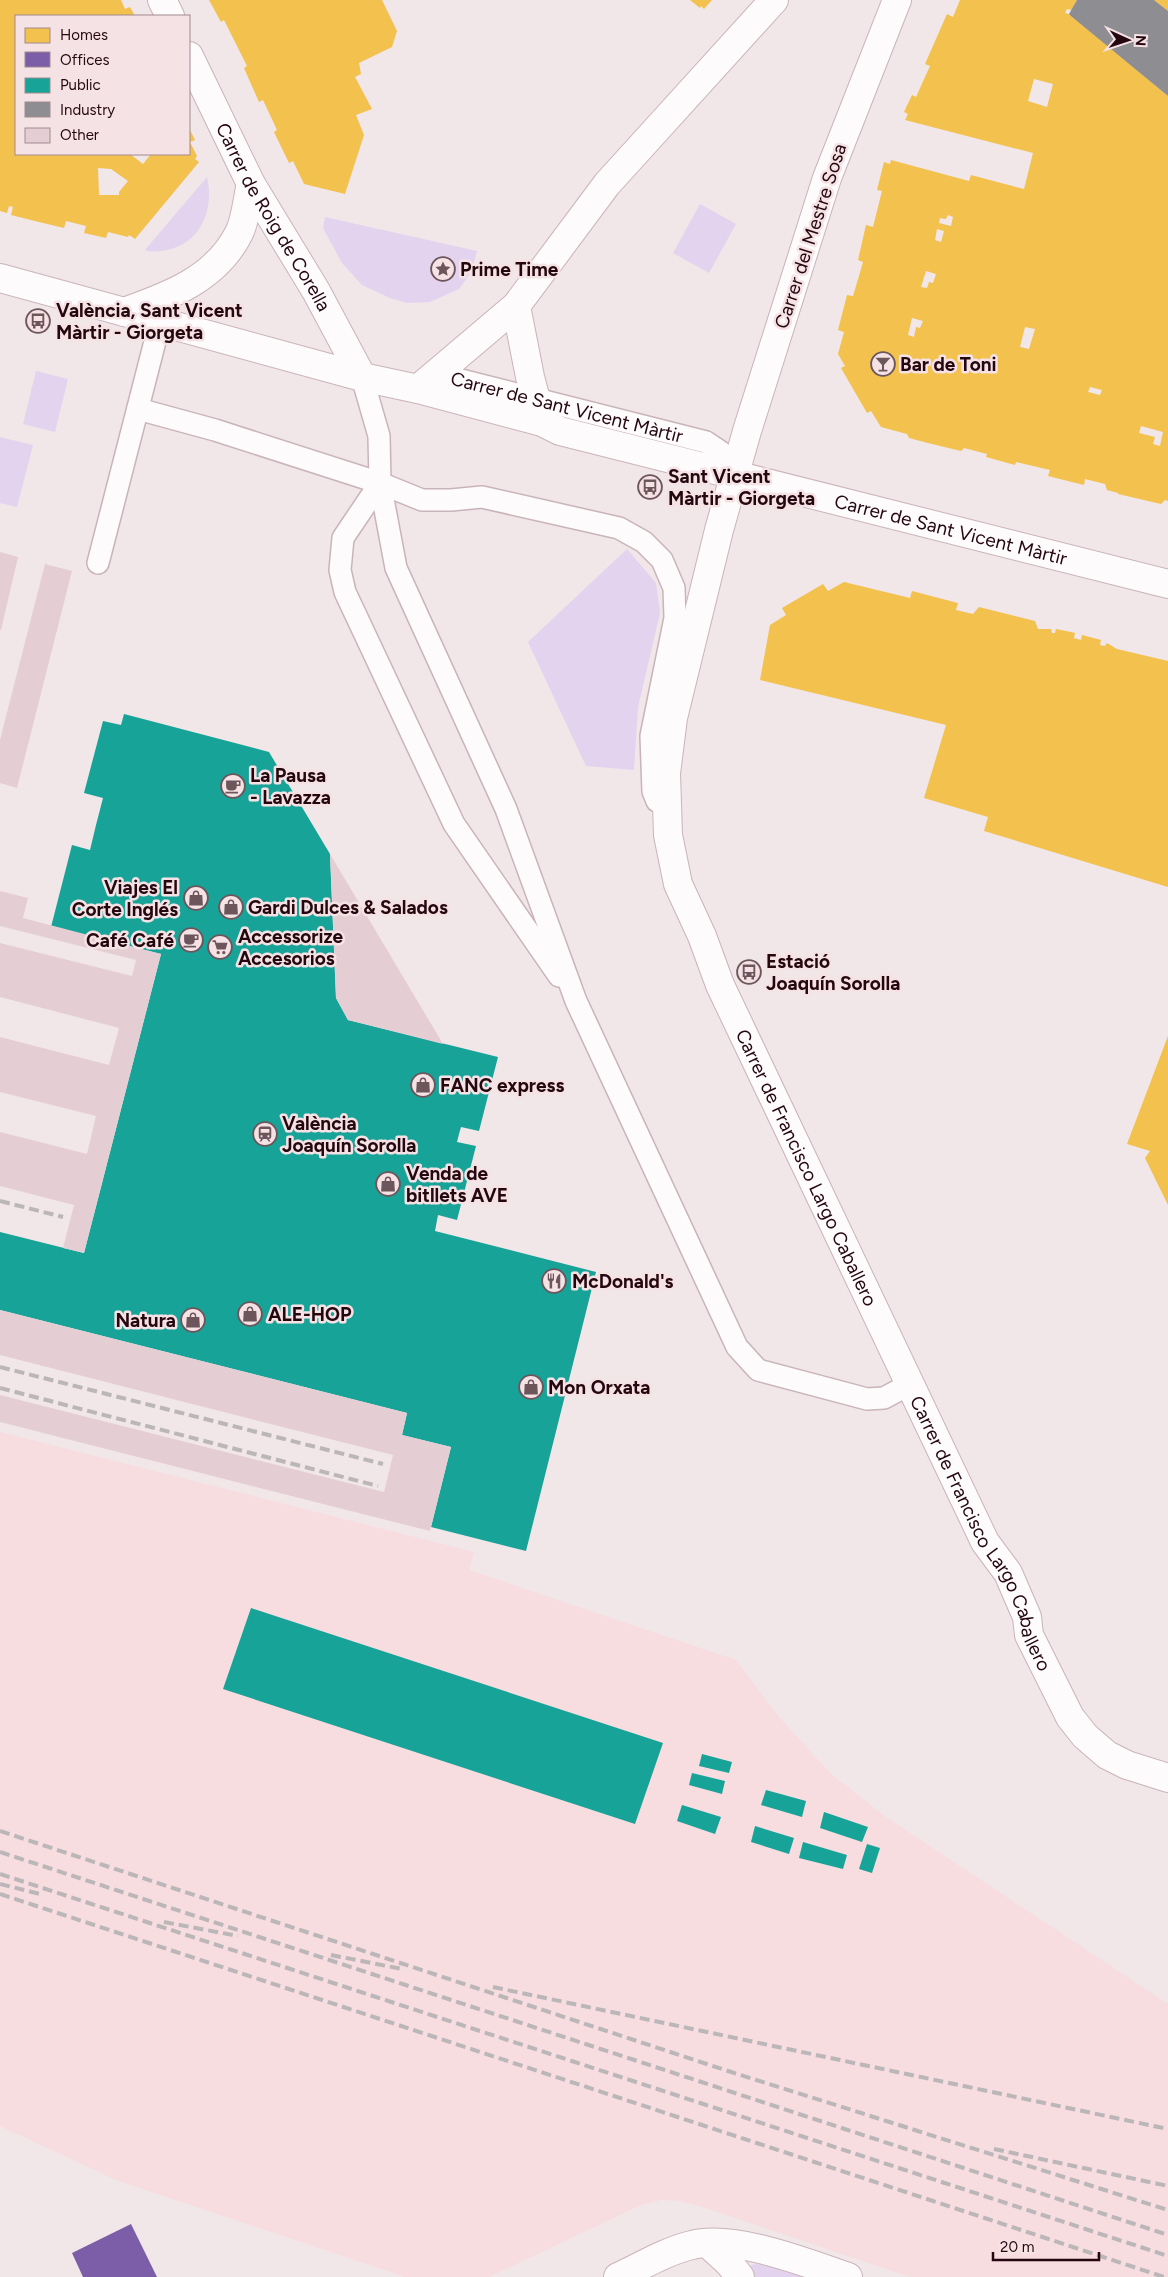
<svg xmlns="http://www.w3.org/2000/svg" width="1168" height="2277" font-family="Figtree,sans-serif">
	<style>
		.built { fill: #f7dce0 }
		.green { fill: #e4d3ef }
		.homes { fill: #f2c14e; fill-rule: evenodd }
		.offices { fill: #7b5ea7 }
		.public { fill: #17a398 }
		.industry { fill: #8d8d92 }
		.building { fill: #e4ced3 }
		.lines { fill: none; stroke-linecap: round; stroke-linejoin: round }
		.lane-casing { stroke: #c9b4b9; stroke-width: 24 }
		.street-casing { stroke: #c9b4b9; stroke-width: 30 }
		.secondary-casing { stroke: #c9b4b9; stroke-width: 30 }
		.lane { stroke: #fdfbfc; stroke-width: 21 }
		.street { stroke: #fdfbfc; stroke-width: 28 }
		.secondary { stroke: #fdfbfc; stroke-width: 28 }
		.rail { stroke: #bbb6b8; stroke-width: 4; stroke-dasharray: 10 5; stroke-linecap: butt }
		.labels { text-anchor: middle; stroke-width: 5; stroke-linejoin: round; paint-order: stroke }
		.street-label { font-size: 19px; fill: #25070f; stroke: #f5e2e5 }
		.poi-label { font-size: 19px; font-weight: bold; fill: #25070f; stroke: #f5e2e5; text-anchor: start }
	</style>
	<rect width="100%" height="100%" fill="#f1e6e8"/>
	<!-- built -->
	<polygon class="built" points="0,1432 474,1552 469,1570 736,1660 780,1718 831,1774 886,1817 1168,2004 1168,2277 910,2277 700,2206 680,2201 661,2200 641,2205 489,2277 405,2277 116,2180 0,2126"/>
	<!-- green -->
	<g class="green">
		<path d="M 207,177 C 214,206 203,240 171,249 C 163,251 153,253 145,250 Z"/>
		<polygon points="700,204 736,224 709,273 673,253"/>
		<polygon points="325,217 477,251 472,271 459,289 430,302 407,303 390,298 362,285 342,263 323,228"/>
		<polygon points="36,371 68,379 55,432 23,424"/>
		<polygon points="0,437 33,445 17,507 0,503"/>
		<polygon points="627,549 656,583 660,613 638,707 634,770 586,766 528,642"/>
		<polygon points="756,2264 781,2266 819,2277 754,2277 749,2270 751,2265"/>
	</g>
	<!-- homes -->
	<g class="homes">
		<path d="M 0,0 L 121,0 L 125,9 L 130,7 L 135,16 L 16,16 L 16,154 L 130,154 L 143,164 L 151,154 L 189,154 L 189,128 L 195,140 L 190,142 L 197,156 L 195,159 L 199,162 L 135,239 L 129,235 L 128,237 L 108,232 L 106,238 L 84,233 L 86,226 L 66,221 L 64,228 L 39,222 L 11,215 L 13,207 L 9,206 L 7,213 L 0,211 ZM 98,168 L 111,169 L 128,181 L 119,192 L 119,195 L 99,195 Z"/>
		<polygon points="209,0 382,0 397,31 392,47 359,63 361,74 355,77 372,109 356,115 364,135 345,194 304,184 293,161 289,163 274,132 277,130 263,100 259,102 244,68 247,66 224,20 221,22"/>
		<polygon points="690,0 712,0 704,9 701,6 700,8"/>
		<path d="M 960,0 L 1077,0 L 1072,10 L 1067,9 L 1065,13 L 1072,15 L 1168,96 L 1168,501 L 1165,500 L 1161,504 L 1118,494 L 1118,493 L 1107,490 L 1105,484 L 1085,479 L 1084,485 L 1048,476 L 1050,470 L 1016,462 L 1015,465 L 986,457 L 987,454 L 968,449 L 964,448 L 961,451 L 928,443 L 909,438 L 907,434 L 881,427 L 871,411 L 867,413 L 841,368 L 845,366 L 838,354 L 844,332 L 838,330 L 847,295 L 853,296 L 859,276 L 863,262 L 858,260 L 866,225 L 873,227 L 882,191 L 877,190 L 884,162 L 890,164 L 891,160 L 969,181 L 971,175 L 1024,189 L 1033,153 L 905,120 L 908,114 L 904,112 L 912,95 L 916,97 L 930,66 L 925,64 L 947,14 L 953,17 ZM 1034,79 L 1053,84 L 1047,107 L 1028,101 ZM 948,215 L 953,217 L 951,226 L 939,223 L 940,218 L 946,219 ZM 937,229 L 944,231 L 941,242 L 935,240 ZM 926,271 L 936,274 L 933,283 L 929,282 L 927,288 L 921,287 ZM 912,318 L 923,321 L 920,328 L 916,327 L 914,337 L 908,335 ZM 1025,327 L 1035,329 L 1029,349 L 1020,347 ZM 1090,387 L 1102,390 L 1100,395 L 1088,392 ZM 1141,426 L 1163,432 L 1160,446 L 1153,444 L 1155,437 L 1139,433 Z"/>
		<polygon points="1154,0 1168,0 1168,11"/>
		<polygon points="844,582 910,598 912,591 931,596 958,603 956,610 973,614 979,607 1035,621 1038,629 1051,629 1052,633 1055,633 1056,629 1071,632 1075,633 1074,638 1081,640 1082,635 1101,640 1100,645 1105,646 1107,643 1117,649 1168,661 1168,887 984,831 988,817 924,798 946,725 760,680 770,625 786,615 782,608 823,584 828,591"/>
		<polygon points="1168,1036 1168,1205 1145,1158 1150,1151 1127,1144"/>
	</g>
	<!-- offices -->
	<polygon class="offices" points="131,2224 157,2277 83,2277 72,2253"/>
	<!-- public -->
	<g class="public">
		<polygon points="124,714 269,752 330,854 336,998 348,1020 498,1057 479,1131 461,1127 459,1134 457,1142 476,1146 457,1220 438,1215 435,1231 596,1272 526,1551 431,1527 451,1447 402,1435 407,1413 0,1310 0,1232 84,1253 161,954 51,927 72,845 90,850 96,825 103,798 84,793 103,721 121,725"/>
		<polygon points="251,1608 663,1743 635,1824 223,1689"/>
		<polygon points="702,1754 732,1762 729,1773 699,1766"/>
		<polygon points="692,1773 725,1781 722,1794 689,1785"/>
		<polygon points="766,1790 806,1801 802,1817 761,1805"/>
		<polygon points="682,1805 721,1817 715,1834 677,1821"/>
		<polygon points="824,1812 868,1827 862,1842 820,1828"/>
		<polygon points="755,1826 794,1838 789,1854 751,1842"/>
		<polygon points="803,1842 847,1855 843,1869 799,1858"/>
		<polygon points="867,1844 880,1848 872,1873 859,1869"/>
	</g>
	<!-- industry -->
	<polygon class="industry" points="1077,0 1154,0 1168,11 1168,96 1071,16 1069,14"/>
	<!-- building -->
	<g class="building">
		<polygon points="0,552 18,557 1,630 0,630"/>
		<polygon points="45,564 72,571 17,788 0,783 0,740"/>
		<polygon points="330,854 443,1044 348,1020 336,998"/>
		<polygon points="0,891 28,898 23,918 161,954 84,1253 63,1248 74,1205 0,1186 0,1132 87,1154 96,1116 0,1092 0,1037 109,1065 119,1028 0,997 0,943 132,976 136,960 0,926"/>
		<polygon points="0,1310 407,1413 402,1435 451,1447 430,1531 0,1422 0,1395 384,1492 393,1455 0,1355"/>
	</g>
	<g class="lines">
		<!-- lane casing -->
		<g class="lane-casing">
			<g id="lane">
				<path id="s1" d="M 437,374 L 706,442 L 721,452 L 733,475"/>
				<polyline points="362,377 379,436 380,483 396,568 506,809 576,1001 737,1347 758,1370 867,1399 884,1398 910,1384"/>
				<polyline points="138,409 215,430 380,483 422,500 451,500 482,497 619,528 644,542 662,560 674,588 675,618 651,736 653,791 657,801"/>
				<polyline points="380,483 343,538 340,570 345,592 454,824 559,976"/>
				<polyline points="98,563 160,322"/>
			</g>
		</g>
		<!-- street casing -->
		<g class="street-casing">
			<g id="street">
				<polyline points="162,0 170,16"/>
				<path id="s2" d="M 897,0 L 827,178 L 747,431 L 719,530 L 673,718 L 666,773 L 668,835 L 678,884 L 702,936 L 720,985 L 985,1542 L 1008,1573 L 1027,1617 L 1029,1635 L 1070,1717 L 1085,1736 L 1107,1755 L 1127,1765 L 1168,1778"/>
				<path id="s3" d="M 189,56 L 251,184 L 316,291 L 362,377"/>
				<polyline points="516,306 530,377 542,422"/>
				<path d="M 124,312 C 169,296 216,279 239,233 C 246,219 247,200 251,184"/>
				<polyline points="418,389 516,306 607,184 774,0"/>
			</g>
		</g>
		<!-- secondary casing -->
		<g class="secondary-casing">
			<g id="secondary">
				<path id="s4" d="M 0,278 L 362,377 L 418,389 L 542,422 L 560,431 L 1168,584"/>
				<polyline points="707,2243 729,2263 740,2277"/>
				<path d="M 618,2277 C 642,2266 666,2251 692,2245 C 734,2234 807,2263 848,2277"/>
			</g>
		</g>
		<!-- lane -->
		<use href="#lane" class="lane"/>
		<!-- street -->
		<use href="#street" class="street"/>
		<!-- secondary -->
		<use href="#secondary" class="secondary"/>
		<!-- rail -->
		<g class="rail">
			<polyline points="0,1201 63,1217"/>
			<polyline points="0,1367 383,1464"/>
			<polyline points="0,1388 378,1486"/>
			<polyline points="0,1831 728,2071 1168,2210"/>
			<polyline points="0,1852 1168,2235"/>
			<polyline points="0,1874 1168,2256"/>
			<polyline points="0,1884 40,1894"/>
			<polyline points="0,1894 1164,2277"/>
			<polyline points="164,1922 238,1936"/>
			<polyline points="331,1955 402,1969"/>
			<polyline points="493,1987 1168,2129"/>
			<polyline points="994,2149 1168,2186"/>
		</g>
	</g>
	<!-- icons -->
	<defs>
		<g id="sight-ring" transform="scale(1.25)"><circle r="9.5" fill="#f5e2e5" stroke="#6c555b" stroke-width="1.5"/><path d="M0-6L1.8-2.2L6-1.7L2.9 1.2L3.7 5.4L0 3.3L-3.7 5.4L-2.9 1.2L-6-1.7L-1.8-2.2Z" fill="#6c555b"/></g>
		<g id="bus-ring" transform="scale(1.25)"><circle r="9.5" fill="#f5e2e5" stroke="#6c555b" stroke-width="1.5"/><path d="M-5-6H5V4H4V6H2V4H-2V6H-4V4H-5ZM-3.5-4V0h7V-4ZM-3.5 1.2v1.5H-2V1.2ZM2 1.2v1.5H3.5V1.2Z" fill="#6c555b"/></g>
		<g id="bar-ring" transform="scale(1.25)"><circle r="9.5" fill="#f5e2e5" stroke="#6c555b" stroke-width="1.5"/><path d="M-6-5H6L.8 .8V4.5H3.5V6h-7V4.5H-.8V.8Z" fill="#6c555b"/></g>
		<g id="cafe-ring" transform="scale(1.25)"><circle r="9.5" fill="#f5e2e5" stroke="#6c555b" stroke-width="1.5"/><path d="M-5.5-4.5H6V0H3Q3 3.5 0 3.5H-2.5Q-5.5 3.5-5.5 0ZM3-3.2v2h1.7v-2ZM-6 4.5H4V6H-6Z" fill="#6c555b"/></g>
		<g id="shop-ring" transform="scale(1.25)"><circle r="9.5" fill="#f5e2e5" stroke="#6c555b" stroke-width="1.5"/><path d="M-5-2.5h2.3a2.7 3.5 0 0 1 5.4 0H5L5.5 6h-11ZM-1.5-2.5h3a1.5 2.3 0 0 0-3 0Z" fill="#6c555b"/></g>
		<g id="supermarket-ring" transform="scale(1.25)"><circle r="9.5" fill="#f5e2e5" stroke="#6c555b" stroke-width="1.5"/><path d="M-6-5.5h2.5l.6 2H6L4.5 2H-2.5L-4.4-4H-6ZM-1.5 3.2a1.3 1.3 0 1 0 .1 0ZM3 3.2a1.3 1.3 0 1 0 .1 0Z" fill="#6c555b"/></g>
		<g id="station-ring" transform="scale(1.25)"><circle r="9.5" fill="#f5e2e5" stroke="#6c555b" stroke-width="1.5"/><path d="M-3-6H3Q5-6 5-4V2Q5 4 3 4L4.5 6H3L1.5 4h-3L-3 6H-4.5L-3 4Q-5 4-5 2V-4Q-5-6-3-6ZM-3.5-4v3h7v-3ZM-3.5 1v1.5H-2V1ZM2 1v1.5H3.5V1Z" fill="#6c555b"/></g>
		<g id="restaurant-ring" transform="scale(1.25)"><circle r="9.5" fill="#f5e2e5" stroke="#6c555b" stroke-width="1.5"/><path d="M-5-6h1v4h1v-4h1v4h1v-4h1v5L-1.5 .5V6h-2V.5L-5-1ZM5-6V6H3V1.5H1.5Q1.5-4 5-6Z" fill="#6c555b"/></g>
	</defs>
	<g fill-rule="evenodd">
		<use href="#sight-ring" x="443" y="269"/>
		<use href="#bus-ring" x="38" y="321"/>
		<use href="#bar-ring" x="883" y="364"/>
		<use href="#bus-ring" x="650" y="487"/>
		<use href="#cafe-ring" x="233" y="786"/>
		<use href="#shop-ring" x="196" y="898"/>
		<use href="#shop-ring" x="231" y="907"/>
		<use href="#cafe-ring" x="191" y="940"/>
		<use href="#supermarket-ring" x="220" y="947"/>
		<use href="#bus-ring" x="749" y="972"/>
		<use href="#shop-ring" x="423" y="1085"/>
		<use href="#station-ring" x="265" y="1134"/>
		<use href="#shop-ring" x="388" y="1184"/>
		<use href="#restaurant-ring" x="554" y="1281"/>
		<use href="#shop-ring" x="250" y="1314"/>
		<use href="#shop-ring" x="193" y="1320"/>
		<use href="#shop-ring" x="531" y="1387"/>
	</g>
	<g class="labels">
		<!-- street labels -->
		<g class="street-label">
			<text dy="7" stroke="none"><textPath href="#s3" startOffset="182">Carrer de Roig de Corella</textPath></text>
			<text transform="translate(810 236) rotate(-72)" y="7">Carrer del Mestre Sosa</text>
			<text dy="7" stroke="none"><textPath href="#s1" startOffset="134">Carrer de Sant Vicent Màrtir</textPath></text>
			<text dy="7" stroke="none"><textPath href="#s4" startOffset="984">Carrer de Sant Vicent Màrtir</textPath></text>
			<text dy="7" stroke="none"><textPath href="#s2" startOffset="1232">Carrer de Francisco Largo Caballero</textPath></text>
			<text dy="7" stroke="none"><textPath href="#s2" startOffset="1638">Carrer de Francisco Largo Caballero</textPath></text>
		</g>
		<!-- poi labels -->
		<g class="poi-label">
			<text x="460" y="276">Prime Time</text>
			<text x="56" y="317">València, Sant Vicent<tspan x="56" dy="22">Màrtir - Giorgeta</tspan></text>
			<text x="900" y="371">Bar de Toni</text>
			<text x="668" y="483">Sant Vicent<tspan x="668" dy="22">Màrtir - Giorgeta</tspan></text>
			<text x="250" y="782">La Pausa<tspan x="250" dy="22">- Lavazza</tspan></text>
			<text x="178" y="894" text-anchor="end">Viajes El<tspan x="178" dy="22">Corte Inglés</tspan></text>
			<text x="248" y="914">Gardi Dulces &amp; Salados</text>
			<text x="238" y="943">Accessorize<tspan x="238" dy="22">Accesorios</tspan></text>
			<text x="174" y="947" text-anchor="end">Café Café</text>
			<text x="766" y="968">Estació<tspan x="766" dy="22">Joaquín Sorolla</tspan></text>
			<text x="440" y="1092">FANC express</text>
			<text x="282" y="1130">València<tspan x="282" dy="22">Joaquín Sorolla</tspan></text>
			<text x="406" y="1180">Venda de<tspan x="406" dy="22">bitllets AVE</tspan></text>
			<text x="572" y="1288">McDonald's</text>
			<text x="268" y="1321">ALE-HOP</text>
			<text x="176" y="1327" text-anchor="end">Natura</text>
			<text x="548" y="1394">Mon Orxata</text>
		</g>
	</g>
	<!-- legend -->
	<rect x="15" y="15" width="175" height="140" fill="#f5e2e5" stroke="#a28a8f"/>
	<rect x="25" y="28" width="25" height="15" fill="#f2c14e" stroke="#a28a8f"/>
	<text x="60" y="40" font-size="15" fill="#25070f">Homes</text>
	<rect x="25" y="52" width="25" height="15" fill="#7b5ea7" stroke="#a28a8f"/>
	<text x="60" y="65" font-size="15" fill="#25070f">Offices</text>
	<rect x="25" y="78" width="25" height="15" fill="#17a398" stroke="#a28a8f"/>
	<text x="60" y="90" font-size="15" fill="#25070f">Public</text>
	<rect x="25" y="102" width="25" height="15" fill="#8d8d92" stroke="#a28a8f"/>
	<text x="60" y="115" font-size="15" fill="#25070f">Industry</text>
	<rect x="25" y="128" width="25" height="15" fill="#e4ced3" stroke="#a28a8f"/>
	<text x="60" y="140" font-size="15" fill="#25070f">Other</text>
	<!-- north arrow -->
	<g transform="translate(1128 40) rotate(93)" stroke="#f5e2e5" stroke-width="4" paint-order="stroke">
	<path d="M0-4L9 19L0 12L-9 19Z" fill="#25070f"/>
	<text y="-8" font-size="14" font-weight="bold" text-anchor="middle" fill="#25070f">N</text>
	</g>
	<!-- scale -->
	<path d="M993 2252v8h106v-8" fill="none" stroke="#25070f" stroke-width="2.5"/>
	<text x="1000" y="2252" font-size="15" fill="#25070f" stroke="#f5e2e5" stroke-width="4" paint-order="stroke">20 m</text>
</svg>
